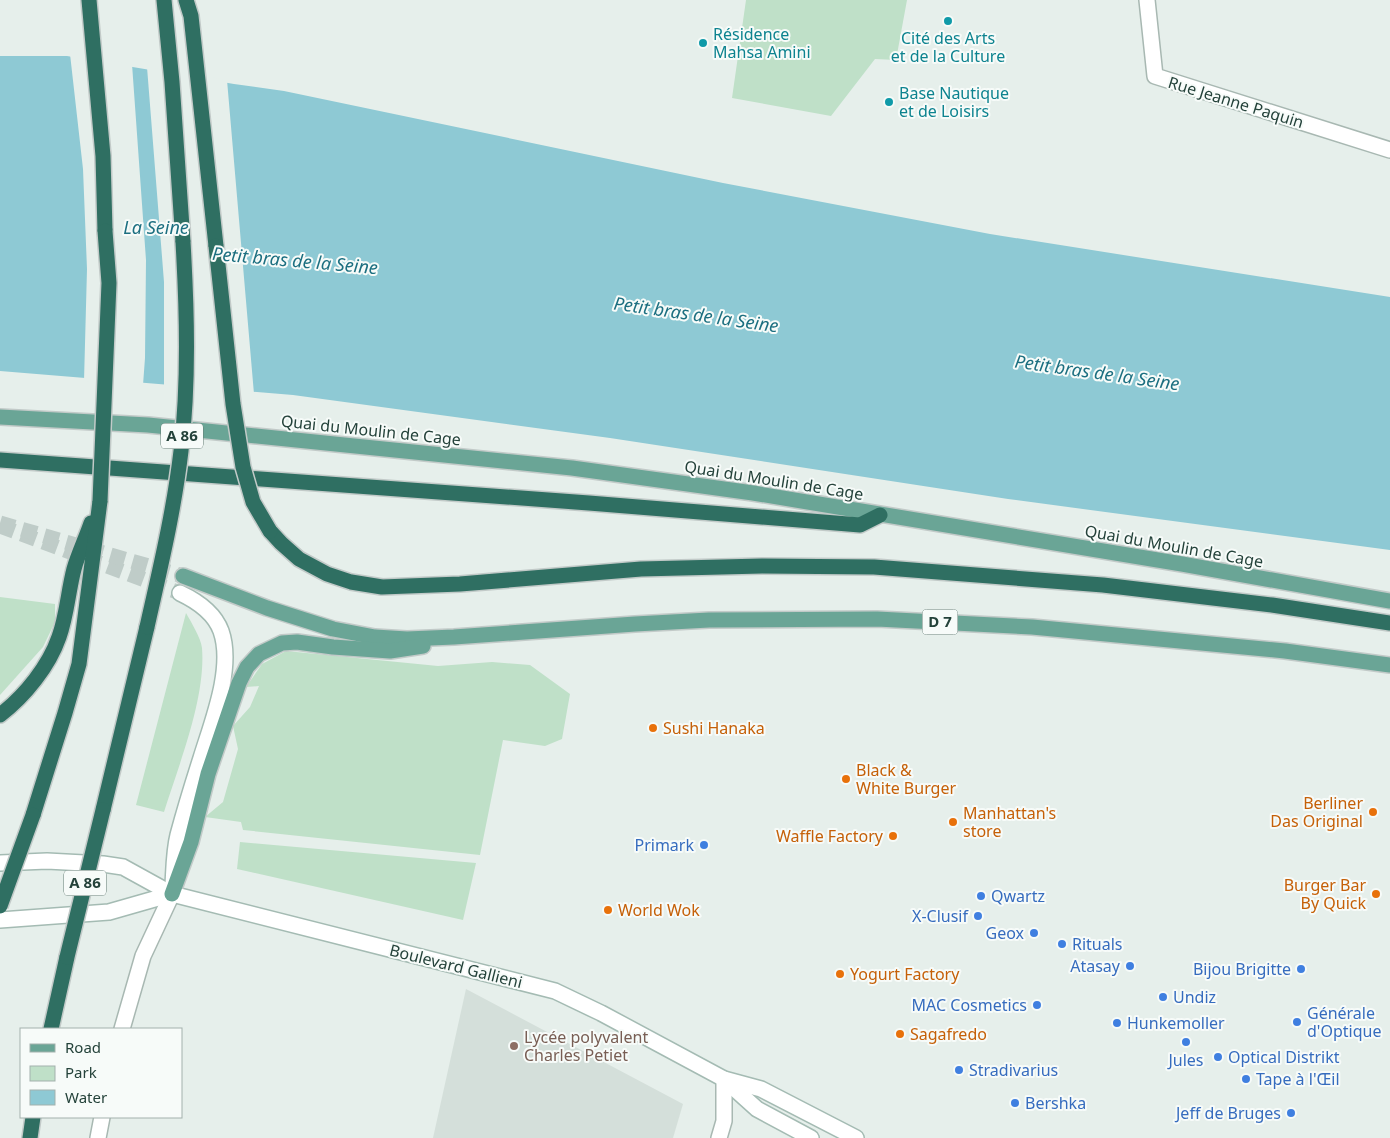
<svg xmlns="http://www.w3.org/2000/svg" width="1390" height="1138" font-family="'Noto Sans',sans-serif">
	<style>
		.built { fill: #d4dfda }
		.green { fill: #bfe0c8 }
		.water { fill: #8ec9d4 }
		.pier { fill: #e6efeb }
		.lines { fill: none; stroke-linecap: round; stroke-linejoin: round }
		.secondary-tunnel { stroke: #bfccc8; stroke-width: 15; stroke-dasharray: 15 8; stroke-linecap: butt }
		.highway-tunnel { stroke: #bfccc8; stroke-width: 15; stroke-dasharray: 15 8; stroke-linecap: butt }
		.street-casing { stroke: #a8b8b2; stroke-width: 18 }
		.secondary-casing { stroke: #a4bbb3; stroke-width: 18 }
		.primary-casing { stroke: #c2cac8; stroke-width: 18 }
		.highway-casing { stroke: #c2cac8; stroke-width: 18 }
		.street { stroke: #fff; stroke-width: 15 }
		.secondary { stroke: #fff; stroke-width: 15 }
		.primary { stroke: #6aa596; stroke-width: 15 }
		.highway { stroke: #2f6f62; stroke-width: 15 }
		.highway-bridge-casing { stroke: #c2cac8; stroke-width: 18; stroke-linecap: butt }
		.highway-bridge { stroke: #2f6f62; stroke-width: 15 }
		.culture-dot { fill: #0f9aa8; stroke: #f7fbf9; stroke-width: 2 }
		.food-dot { fill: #e8710a; stroke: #f7fbf9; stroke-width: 2 }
		.shop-dot { fill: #3f7fe0; stroke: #f7fbf9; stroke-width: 2 }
		.education-dot { fill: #8d6e63; stroke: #f7fbf9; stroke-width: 2 }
		.labels { text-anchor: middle; stroke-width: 4; stroke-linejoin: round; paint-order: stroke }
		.shield { fill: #f7fbf9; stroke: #637a73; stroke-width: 1 }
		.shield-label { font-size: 15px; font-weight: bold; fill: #24423a }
		.culture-label { font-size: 16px; fill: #0d838f; stroke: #f7fbf9; text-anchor: start }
		.street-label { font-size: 16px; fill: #24423a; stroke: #f7fbf9 }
		.food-label { font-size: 16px; fill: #c56008; stroke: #f7fbf9; text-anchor: start }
		.shop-label { font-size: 16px; fill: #366cbe; stroke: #f7fbf9; text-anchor: start }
		.education-label { font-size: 16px; fill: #785e54; stroke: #f7fbf9; text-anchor: start }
		.water-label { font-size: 18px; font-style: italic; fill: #1c6f80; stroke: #f7fbf9 }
	</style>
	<rect width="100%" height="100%" fill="#e6efeb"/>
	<!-- built -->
	<polygon class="built" points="466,989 683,1104 673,1138 433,1138"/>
	<!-- green -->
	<g class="green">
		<polygon points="746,0 907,0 896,60 875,59 831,116 732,98"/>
		<polygon points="0,597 55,604 55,622 43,647 0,695"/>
		<path d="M 186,613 C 191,622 201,638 202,648 C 206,698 179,764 164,812 L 136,805 Z"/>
		<polygon points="286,651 438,666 492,662 530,665 570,694 562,739 545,746 503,740 480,855 243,830 241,822 205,817 223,802 238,749 233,726 250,707 259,686 246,687 262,664"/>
		<polygon points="240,842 476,863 463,920 237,869"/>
	</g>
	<!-- water -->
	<polygon class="water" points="0,56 67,56 234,84 284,91 723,183 990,234 1390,297 1390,550 1008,499 610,438 293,395 0,371"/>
	<!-- pier -->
	<g class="pier">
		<polygon points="70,54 132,64 146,260 145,358 143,385 84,381 87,269 83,169"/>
		<polygon points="147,67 227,80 254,394 164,387 164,282"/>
	</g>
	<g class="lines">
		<!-- secondary-tunnel -->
		<polyline class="secondary-tunnel" points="0,526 180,593"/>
		<!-- highway-tunnel -->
		<polyline class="highway-tunnel" points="0,523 183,576"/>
		<!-- street casing -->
		<g class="street-casing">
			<g id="street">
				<polyline points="1147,0 1155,76 1390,150"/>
				<polyline points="122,1029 143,956 172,894"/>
				<polyline points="98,1138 102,1117"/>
				<polyline points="719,1138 724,1121 724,1079"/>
			</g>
		</g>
		<!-- secondary casing -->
		<g class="secondary-casing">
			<g id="secondary">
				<polyline points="0,863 47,861 103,864 123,867 172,894 555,991 601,1013 724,1079 761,1089 856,1138"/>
				<path d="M 173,885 C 174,868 174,851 178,835 C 185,809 193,783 201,758 C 212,722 234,668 221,631 C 214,612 197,601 180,593"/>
				<polyline points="0,920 109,912 172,894"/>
				<polyline points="727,1082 757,1109 811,1138"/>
			</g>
		</g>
		<!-- primary casing -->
		<g class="primary-casing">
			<g id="primary">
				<polyline points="0,417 148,425 572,468 753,493 1182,564 1390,601"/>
				<polyline points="183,576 267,608 333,629 375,637 407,639 454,637 635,624 709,620 877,619 1032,627 1285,651 1390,665"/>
				<polyline points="172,894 191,842 208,774 239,683 247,667 259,654 282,643 297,642 333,647 390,651 423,646"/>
			</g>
		</g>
		<!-- highway casing -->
		<g class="highway-casing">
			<g id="highway">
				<polyline points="89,0 103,156 105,231"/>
				<polyline points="164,0 172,82 183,242"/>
				<polyline points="186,0 191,16 216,246"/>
				<polyline points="0,460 589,503 860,525 880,515"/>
				<polyline points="270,531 281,543 299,559 327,574 351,582 382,587 460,584 641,569 762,566 874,567 1103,585 1272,605 1390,623"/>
				<path d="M 0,715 C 25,696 49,666 59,637 C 67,615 68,592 74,569 C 78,554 86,538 91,523"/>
				<polyline points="103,810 147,627"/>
				<polyline points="33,815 65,713 79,664 100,501"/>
				<polyline points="51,1029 67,957"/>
				<polyline points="30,1138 33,1117"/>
			</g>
		</g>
		<!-- street -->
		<use href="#street" class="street"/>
		<!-- secondary -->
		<use href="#secondary" class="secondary"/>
		<!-- primary -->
		<use href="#primary" class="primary"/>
		<!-- highway -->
		<use href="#highway" class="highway"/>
		<!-- highway-bridge casing -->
		<g class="highway-bridge-casing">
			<g id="highway-bridge">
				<polyline points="216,246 233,404 243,467 253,502 270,531"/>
				<polyline points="100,501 109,283 105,231"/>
				<path d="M 147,627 C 160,569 174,511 181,451 C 189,382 187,311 183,242"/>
				<polyline points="0,906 33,815"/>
				<polyline points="67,957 103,810"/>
			</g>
		</g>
		<!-- highway-bridge -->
		<use href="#highway-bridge" class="highway-bridge"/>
	</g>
	<!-- markers -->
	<g class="culture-dot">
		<circle cx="948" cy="21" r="5"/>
		<circle cx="703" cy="43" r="5"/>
		<circle cx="889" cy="102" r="5"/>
	</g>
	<g class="food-dot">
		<circle cx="653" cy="728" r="5"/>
		<circle cx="846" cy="779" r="5"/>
		<circle cx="1373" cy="812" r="5"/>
		<circle cx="953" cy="822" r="5"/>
		<circle cx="893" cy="836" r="5"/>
		<circle cx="1376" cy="894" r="5"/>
		<circle cx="608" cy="910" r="5"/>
		<circle cx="840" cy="974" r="5"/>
		<circle cx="900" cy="1034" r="5"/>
	</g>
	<g class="shop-dot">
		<circle cx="704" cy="845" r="5"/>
		<circle cx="981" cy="896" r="5"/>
		<circle cx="978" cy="916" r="5"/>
		<circle cx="1034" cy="933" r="5"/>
		<circle cx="1062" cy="944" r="5"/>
		<circle cx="1130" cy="966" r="5"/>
		<circle cx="1301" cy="969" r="5"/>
		<circle cx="1163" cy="997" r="5"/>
		<circle cx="1037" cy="1005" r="5"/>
		<circle cx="1297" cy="1022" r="5"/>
		<circle cx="1117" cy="1023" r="5"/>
		<circle cx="1186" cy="1042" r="5"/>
		<circle cx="1218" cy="1057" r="5"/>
		<circle cx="959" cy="1070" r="5"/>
		<circle cx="1246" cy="1079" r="5"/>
		<circle cx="1015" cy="1103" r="5"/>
		<circle cx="1291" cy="1113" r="5"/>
	</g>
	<circle class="education-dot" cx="514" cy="1046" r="5"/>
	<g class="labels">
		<!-- shield labels -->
		<g class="shield">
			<rect x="161" y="423.5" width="42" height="25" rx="4"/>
			<rect x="922.5" y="609.5" width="35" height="25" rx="4"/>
			<rect x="64" y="870.5" width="42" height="25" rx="4"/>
		</g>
		<g class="shield-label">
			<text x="182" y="441">A 86</text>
			<text x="940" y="627">D 7</text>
			<text x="85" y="888">A 86</text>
		</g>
		<!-- culture labels -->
		<g class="culture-label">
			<text x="713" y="40">Résidence<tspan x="713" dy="18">Mahsa Amini</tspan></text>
			<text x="948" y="44" text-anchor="middle">Cité des Arts<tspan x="948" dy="18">et de la Culture</tspan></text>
			<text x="899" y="99">Base Nautique<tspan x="899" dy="18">et de Loisirs</tspan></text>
		</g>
		<!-- street labels -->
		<g class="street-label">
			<text transform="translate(1236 102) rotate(17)" y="6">Rue Jeanne Paquin</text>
			<text transform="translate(371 430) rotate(6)" y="6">Quai du Moulin de Cage</text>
			<text transform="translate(774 480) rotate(9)" y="6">Quai du Moulin de Cage</text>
			<text transform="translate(1174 546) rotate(10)" y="6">Quai du Moulin de Cage</text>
			<text transform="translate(456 966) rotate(14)" y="6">Boulevard Gallieni</text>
		</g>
		<!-- food labels -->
		<g class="food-label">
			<text x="663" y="734">Sushi Hanaka</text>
			<text x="856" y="776">Black &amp;<tspan x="856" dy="18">White Burger</tspan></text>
			<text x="1363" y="809" text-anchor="end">Berliner<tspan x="1363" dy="18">Das Original</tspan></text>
			<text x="963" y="819">Manhattan's<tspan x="963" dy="18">store</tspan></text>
			<text x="883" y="842" text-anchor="end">Waffle Factory</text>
			<text x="1366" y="891" text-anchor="end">Burger Bar<tspan x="1366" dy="18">By Quick</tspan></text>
			<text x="618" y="916">World Wok</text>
			<text x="850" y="980">Yogurt Factory</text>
			<text x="910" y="1040">Sagafredo</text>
		</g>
		<!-- shop labels -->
		<g class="shop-label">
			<text x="694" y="851" text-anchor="end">Primark</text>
			<text x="991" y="902">Qwartz</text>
			<text x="968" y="922" text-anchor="end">X-Clusif</text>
			<text x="1024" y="939" text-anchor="end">Geox</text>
			<text x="1072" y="950">Rituals</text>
			<text x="1120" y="972" text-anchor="end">Atasay</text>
			<text x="1291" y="975" text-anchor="end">Bijou Brigitte</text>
			<text x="1173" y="1003">Undiz</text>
			<text x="1027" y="1011" text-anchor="end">MAC Cosmetics</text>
			<text x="1307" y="1019">Générale<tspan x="1307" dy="18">d'Optique</tspan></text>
			<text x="1127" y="1029">Hunkemoller</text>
			<text x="1228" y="1063">Optical Distrikt</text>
			<text x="1186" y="1066" text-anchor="middle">Jules</text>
			<text x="969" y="1076">Stradivarius</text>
			<text x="1256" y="1085">Tape à l'Œil</text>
			<text x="1025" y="1109">Bershka</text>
			<text x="1281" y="1119" text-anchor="end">Jeff de Bruges</text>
		</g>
		<!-- education labels -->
		<g class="education-label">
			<text x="524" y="1043">Lycée polyvalent<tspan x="524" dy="18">Charles Petiet</tspan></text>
		</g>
		<!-- water labels -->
		<g class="water-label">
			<text x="156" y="234">La Seine</text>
			<text transform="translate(295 261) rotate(5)" y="6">Petit bras de la Seine</text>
			<text transform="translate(696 315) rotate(8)" y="6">Petit bras de la Seine</text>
			<text transform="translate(1097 373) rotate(8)" y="6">Petit bras de la Seine</text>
		</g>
	</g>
	<!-- legend -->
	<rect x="20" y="1028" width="162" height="90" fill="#f7fbf9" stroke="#a3b1ad"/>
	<rect x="30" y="1044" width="25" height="8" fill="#6aa596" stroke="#a3b1ad"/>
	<text x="65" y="1053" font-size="15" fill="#24423a">Road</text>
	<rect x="30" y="1066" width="25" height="15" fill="#bfe0c8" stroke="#a3b1ad"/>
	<text x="65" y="1078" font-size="15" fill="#24423a">Park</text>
	<rect x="30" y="1090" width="25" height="15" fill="#8ec9d4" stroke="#a3b1ad"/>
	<text x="65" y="1103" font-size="15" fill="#24423a">Water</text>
</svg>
